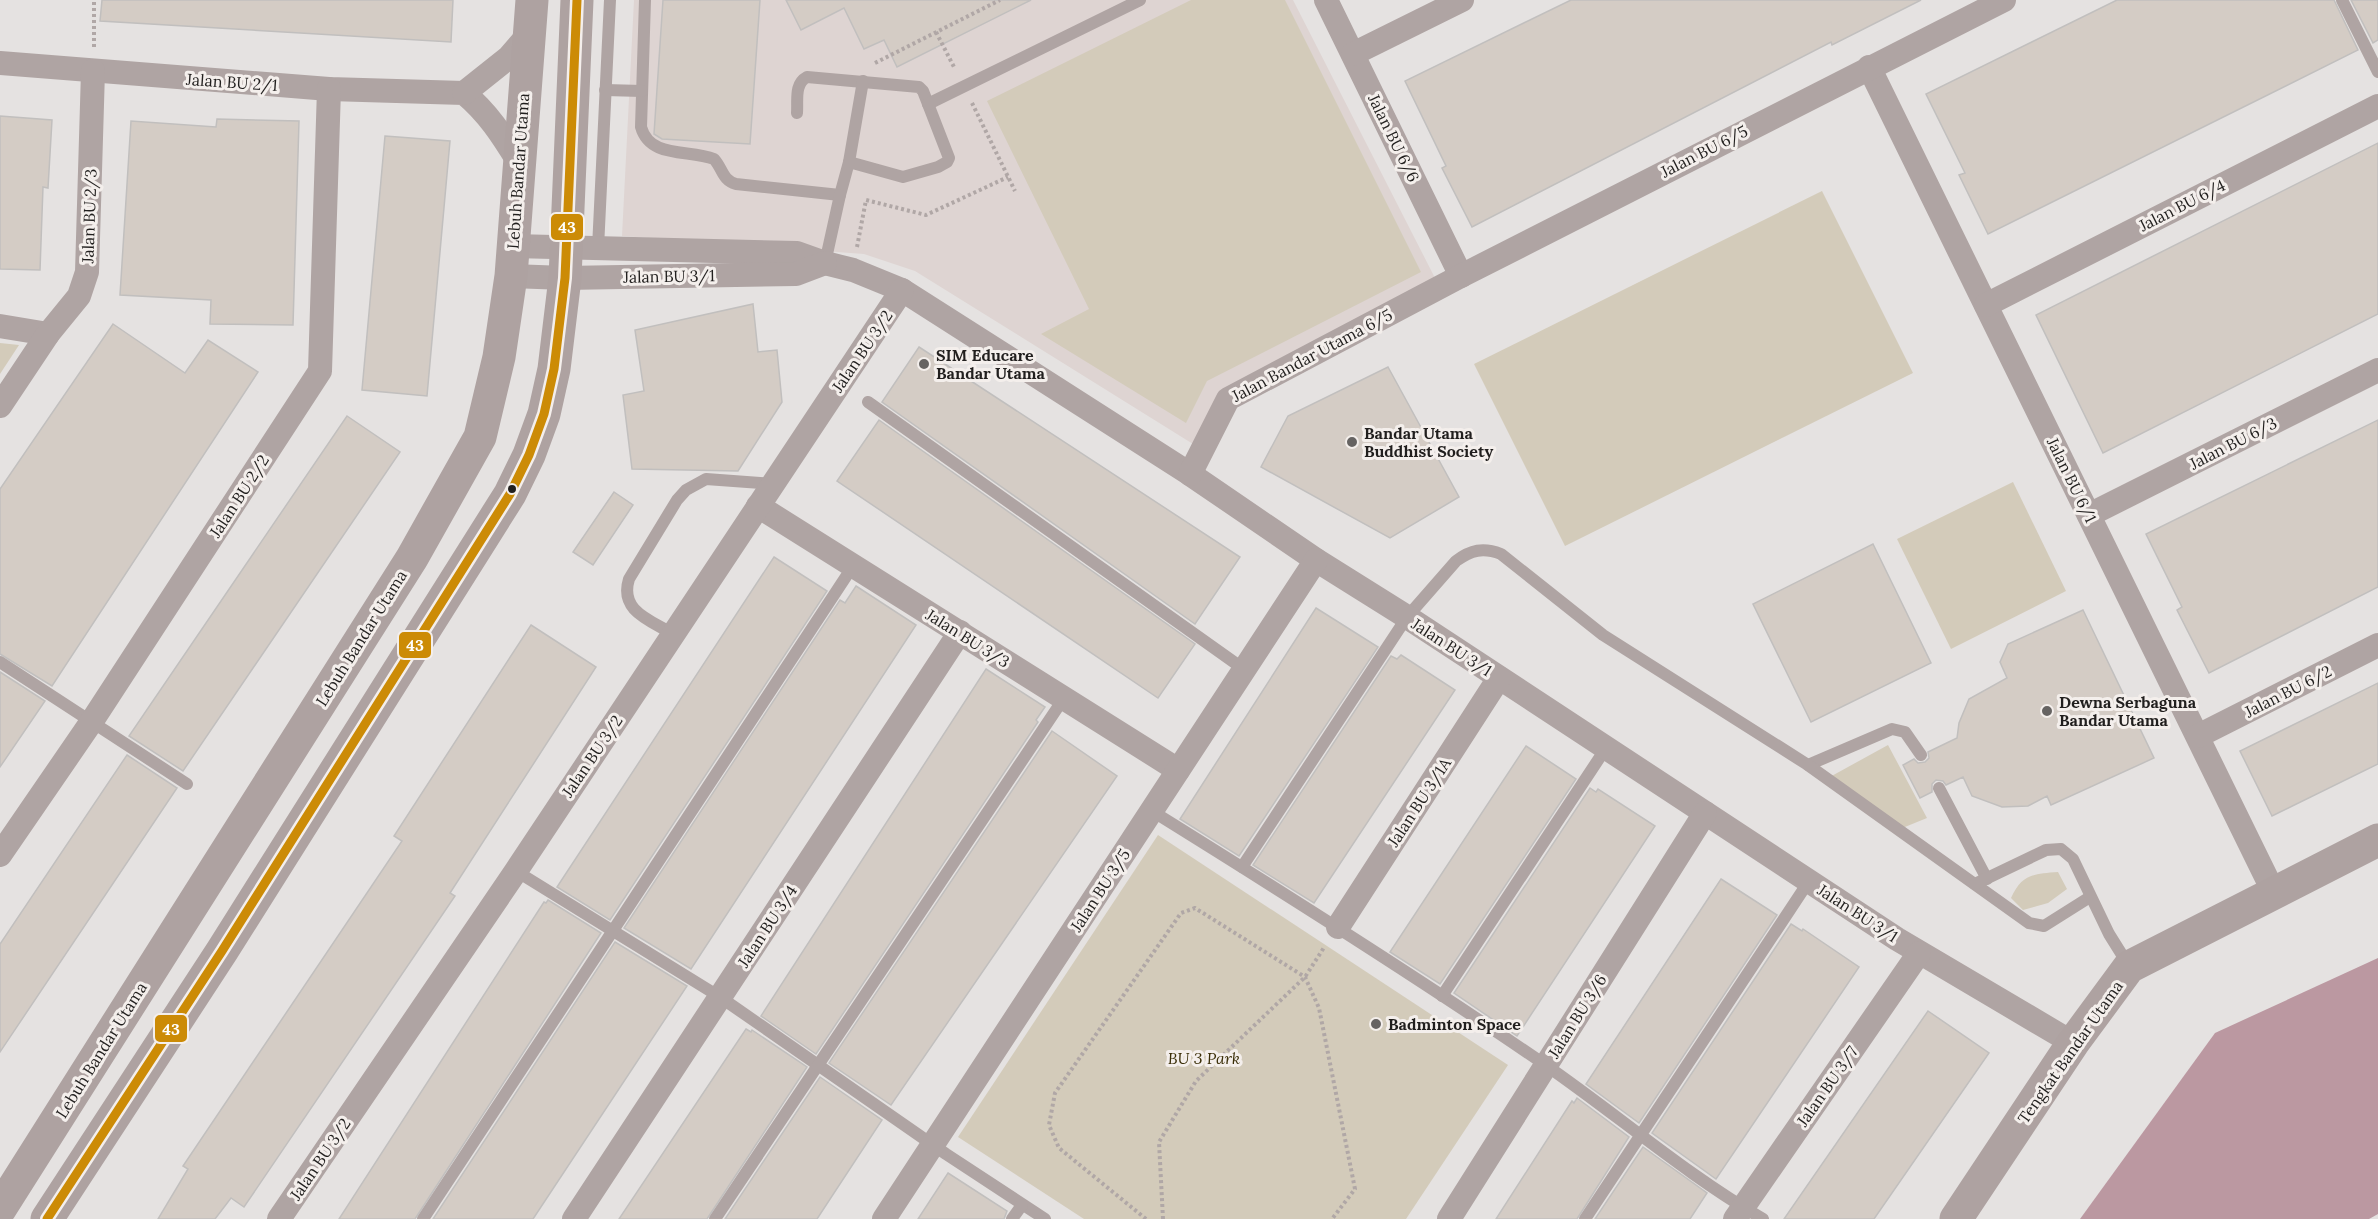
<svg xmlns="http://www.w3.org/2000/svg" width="2378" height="1219" font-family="Lora,serif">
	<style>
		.built { fill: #ded4d2 }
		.green { fill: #d3cbba }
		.water { fill: #bb98a1 }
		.building { fill: #d4ccc5; stroke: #c1bfbe; stroke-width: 1.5 }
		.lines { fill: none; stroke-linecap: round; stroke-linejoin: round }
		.path { stroke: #b0a7a6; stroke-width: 4; stroke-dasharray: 3 3; stroke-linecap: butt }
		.lane { stroke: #afa4a3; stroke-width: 12 }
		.street { stroke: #afa4a3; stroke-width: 24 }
		.secondary { stroke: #aea2a1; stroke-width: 33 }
		.bus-1-casing { stroke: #f4efec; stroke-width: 14 }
		.bus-1 { stroke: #cc8b06; stroke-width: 9 }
		.poi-dot { fill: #666362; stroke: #f4efec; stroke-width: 2 }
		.bus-dot { fill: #211f1e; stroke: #f4efec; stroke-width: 2 }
		.labels { text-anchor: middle; stroke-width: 6; stroke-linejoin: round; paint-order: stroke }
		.street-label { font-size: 16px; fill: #211f1e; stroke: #f4efec }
		.poi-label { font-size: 16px; font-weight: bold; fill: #211f1e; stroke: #f4efec; text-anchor: start }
		.park-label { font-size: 16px; font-style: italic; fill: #3b2f08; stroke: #f4efec }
		.line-badge { stroke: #f4efec; stroke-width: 2 }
		.badge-label { font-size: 16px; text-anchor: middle; font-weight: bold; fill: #fff }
	</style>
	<rect width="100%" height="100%" fill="#e5e2e1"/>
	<!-- built -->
	<polygon class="built" points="634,0 1293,0 1435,278 1221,391 1193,444 915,271 864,254 622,236"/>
	<!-- green -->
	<g class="green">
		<polygon points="1191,0 1285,0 1421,272 1207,381 1186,423 1041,334 1089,309 987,101"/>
		<polygon points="1822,191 1913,373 1565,546 1474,364"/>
		<polygon points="0,343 19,345 0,374"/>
		<polygon points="2013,482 2066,591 1951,649 1897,539"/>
		<polygon points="1888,745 1927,818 1895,831 1828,778"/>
		<polygon points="1158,835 1508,1065 1406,1219 1084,1219 958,1137"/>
		<path d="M 2058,872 L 2067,889 L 2048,903 L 2023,910 L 2011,898 C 2022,874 2033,874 2058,872 Z"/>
	</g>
	<!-- water -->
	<polygon class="water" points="2378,958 2378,1214 2369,1219 2080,1219 2215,1033"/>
	<!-- building -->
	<g class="building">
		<polygon points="102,0 453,0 451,42 100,21"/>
		<polygon points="663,0 760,0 750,144 662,139 654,134"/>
		<polygon points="786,0 1031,0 897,67 884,40 864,49 844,8 801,30"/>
		<polygon points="1571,0 1921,0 1832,45 1831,42 1472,227 1442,168 1446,166 1405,81"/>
		<polygon points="2117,0 2334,0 2358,50 1988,234 1959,175 1965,173 1926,94"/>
		<polygon points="2351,0 2378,0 2378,40 2373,43"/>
		<polygon points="0,116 52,120 48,188 43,187 40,270 0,269"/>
		<polygon points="217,119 299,121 293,325 210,324 211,300 120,295 131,121 216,127"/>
		<polygon points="385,136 450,141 427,396 362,390"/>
		<polygon points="2378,143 2378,314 2103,453 2036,315"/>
		<polygon points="753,304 758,352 777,350 782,402 738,471 632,469 623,395 644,391 635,330"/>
		<polygon points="113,324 185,373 208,340 258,372 52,686 0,654 0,489"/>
		<polygon points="919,347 1240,557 1195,624 882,402"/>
		<polygon points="1388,367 1459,497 1390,538 1261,467 1288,416"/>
		<polygon points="347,416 400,452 183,771 129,736"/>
		<polygon points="879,420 1195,644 1158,698 837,481"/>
		<polygon points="2378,420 2378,587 2209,673 2177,610 2182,607 2146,534"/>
		<polygon points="614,492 633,505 593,565 573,552"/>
		<polygon points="1873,544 1931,663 1811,722 1753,604"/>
		<polygon points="774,557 827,591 610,920 557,887"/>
		<polygon points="856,586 916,625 691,969 624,928 840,600 845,603"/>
		<polygon points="1316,608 1378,647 1239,856 1180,819"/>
		<polygon points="2083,610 2154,758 2051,805 2047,796 2028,806 2002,807 1972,796 1963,777 1946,785 1943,781 1936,780 1932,784 1932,792 1920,798 1903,765 1914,759 1918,763 1925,762 1929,758 1928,752 1957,738 1959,723 1969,699 2007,678 2000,662 2008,644"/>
		<polygon points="531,625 596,667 450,893 455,896 244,1207 231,1198 215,1219 158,1219 188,1169 183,1166 402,841 394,836"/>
		<polygon points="1401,655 1455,690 1314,903 1253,865 1391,656 1397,659"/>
		<polygon points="986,669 1045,707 1036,720 1038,722 816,1054 761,1016"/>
		<polygon points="0,672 45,701 0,767"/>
		<polygon points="2378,683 2378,764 2272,816 2240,751"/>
		<polygon points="1052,731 1117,776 891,1105 829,1063"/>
		<polygon points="1526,746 1576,779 1440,984 1390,952"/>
		<polygon points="127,755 177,788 0,1052 0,944"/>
		<polygon points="1590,788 1596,792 1598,789 1655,826 1517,1036 1454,993"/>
		<polygon points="1721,879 1777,915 1639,1123 1586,1084"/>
		<polygon points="548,900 601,933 415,1219 339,1219 544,902 546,903"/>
		<polygon points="1791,924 1802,931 1803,929 1859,967 1716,1179 1652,1133"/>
		<polygon points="615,942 687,986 533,1219 433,1219"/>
		<polygon points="1928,1011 1989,1053 1874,1219 1784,1219"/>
		<polygon points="746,1029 751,1032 752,1030 807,1067 707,1219 619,1219"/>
		<polygon points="820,1077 882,1120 817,1219 725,1219"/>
		<polygon points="1577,1098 1629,1137 1577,1219 1496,1219 1572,1101 1574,1103"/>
		<polygon points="1643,1147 1707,1193 1690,1219 1595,1219"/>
		<polygon points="948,1173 1007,1211 1004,1219 918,1219"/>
	</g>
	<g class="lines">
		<!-- path -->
		<g class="path">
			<polyline points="936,32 955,69"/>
			<polyline points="94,47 94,0"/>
			<polyline points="875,63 1000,0"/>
			<polyline points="972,103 1015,191"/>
			<polyline points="857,247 866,200 926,215 1008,177"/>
			<polyline points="1146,1219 1059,1148 1049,1125 1055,1093 1181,913 1195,908 1305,977 1319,1008 1355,1189 1332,1219"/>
			<polyline points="1163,1219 1159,1142 1196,1081 1305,977 1325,946"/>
		</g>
		<!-- lane -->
		<g class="lane">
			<path d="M 645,0 L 641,127 C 650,159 689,149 714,159 C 723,169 722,180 736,184 L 840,195 L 849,162 L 903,177 L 938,167 L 947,162 L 949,158 L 923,91 L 919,87 L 807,77 C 794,84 798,100 797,113"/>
			<polyline points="2342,0 2378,72"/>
			<polyline points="605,90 642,91"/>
			<polyline points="928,104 1140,0"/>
			<polyline points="849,162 863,81"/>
			<polyline points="598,248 610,0"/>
			<polyline points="825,263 840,195"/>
			<polyline points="868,402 1245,670"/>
			<path d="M 673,634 C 650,620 619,611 629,579 L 677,500 L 686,490 L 706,479 L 773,484"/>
			<polyline points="0,662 187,784"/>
			<polyline points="1808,765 1892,729 1905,732 1921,755"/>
			<polyline points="1939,788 1987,879"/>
			<path d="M 1152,811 C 1284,893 1416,976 1544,1064 C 1618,1115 1685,1174 1763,1219"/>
			<path d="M 1242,867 L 1407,617 L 1456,561 C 1471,550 1483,547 1501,554 L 1603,635 L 1808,765 L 2029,923 L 2044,926 L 2090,897"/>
			<polyline points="516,871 720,997 946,1154 1045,1219"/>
			<polyline points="1975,884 2046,850 2061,849 2073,859 2109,934 2129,966"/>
			<polyline points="1442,996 1606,748"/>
			<polyline points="423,1219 853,566"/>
			<polyline points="715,1219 1064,698"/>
			<polyline points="1012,1219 1022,1205"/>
			<polyline points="1585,1219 1809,881"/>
		</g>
		<!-- street -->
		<g class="street">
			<polyline points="1326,0 1461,276"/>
			<polyline points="1353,54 1462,0"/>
			<path d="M 0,63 L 329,89 L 464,93 C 488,113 502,135 518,161"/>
			<polyline points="1869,67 2274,893"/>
			<polyline points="464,93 508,58 528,35"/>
			<polyline points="513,246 797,253 825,263 853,270 902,290 1190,474 1316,560 1407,617 1897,939 2073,1043"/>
			<polyline points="511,276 565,278 796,274 825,263"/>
			<polyline points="1986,305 2378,106"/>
			<polyline points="0,326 48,334"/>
			<polyline points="0,406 48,334 79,296 87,272 93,71"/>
			<polyline points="1190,474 1228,399 1461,276 2004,0"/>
			<polyline points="758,506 1178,770"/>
			<polyline points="2089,515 2378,370"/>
			<polyline points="2198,736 2378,645"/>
			<polyline points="0,855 92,721 320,371 329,89"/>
			<polyline points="1338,927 1499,678"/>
			<polyline points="279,1219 516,871 902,290"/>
			<polyline points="574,1219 960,632"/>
			<polyline points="884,1219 1316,560"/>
			<polyline points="1449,1219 1705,813"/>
			<polyline points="1735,1219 1919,953"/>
		</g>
		<!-- secondary -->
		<g class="secondary">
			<polyline points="0,1209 412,558 480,437 499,357 511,276 532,0"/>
			<polyline points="47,1219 222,951 510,494 529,455 544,414 554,369 565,278 577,0"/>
			<polyline points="1956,1219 2073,1043 2129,967 2378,840"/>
		</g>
		<!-- bus-1 casing -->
		<g class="bus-1-casing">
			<polyline id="bus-1" points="47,1219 222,951 510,494 529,455 544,414 554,369 565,278 577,0"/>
		</g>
		<!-- bus-1 -->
		<use href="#bus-1" class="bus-1"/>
	</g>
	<!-- markers -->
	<g class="poi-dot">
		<circle cx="924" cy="364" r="6"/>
		<circle cx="1352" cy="442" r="6"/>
		<circle cx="2047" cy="711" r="6"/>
		<circle cx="1376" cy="1024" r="6"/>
	</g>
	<circle class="bus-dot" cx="512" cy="489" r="5"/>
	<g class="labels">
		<!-- street labels -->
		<g class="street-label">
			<text transform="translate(232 82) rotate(4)" y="6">Jalan BU 2/1</text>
			<text transform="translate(1394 138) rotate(64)" y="6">Jalan BU 6/6</text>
			<text transform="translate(1704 151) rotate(-27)" y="6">Jalan BU 6/5</text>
			<text transform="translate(518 171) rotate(-86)" y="6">Lebuh Bandar Utama</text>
			<text transform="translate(2182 205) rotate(-27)" y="6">Jalan BU 6/4</text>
			<text transform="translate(89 216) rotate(-88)" y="6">Jalan BU 2/3</text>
			<text transform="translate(669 276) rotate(-1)" y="6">Jalan BU 3/1</text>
			<text transform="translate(862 351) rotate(-56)" y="6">Jalan BU 3/2</text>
			<text transform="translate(1312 355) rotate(-28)" y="6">Jalan Bandar Utama 6/5</text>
			<text transform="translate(2233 443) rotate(-27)" y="6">Jalan BU 6/3</text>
			<text transform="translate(2072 480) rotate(64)" y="6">Jalan BU 6/1</text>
			<text transform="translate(239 496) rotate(-57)" y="6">Jalan BU 2/2</text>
			<text transform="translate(361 638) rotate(-58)" y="6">Lebuh Bandar Utama</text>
			<text transform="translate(968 638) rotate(32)" y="6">Jalan BU 3/3</text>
			<text transform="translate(1452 647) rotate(33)" y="6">Jalan BU 3/1</text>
			<text transform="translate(2288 691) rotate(-27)" y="6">Jalan BU 6/2</text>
			<text transform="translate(592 756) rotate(-56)" y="6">Jalan BU 3/2</text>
			<text transform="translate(1419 802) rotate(-57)" y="6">Jalan BU 3/1A</text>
			<text transform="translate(1100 890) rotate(-57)" y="6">Jalan BU 3/5</text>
			<text transform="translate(1858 913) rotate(33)" y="6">Jalan BU 3/1</text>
			<text transform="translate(767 926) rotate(-57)" y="6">Jalan BU 3/4</text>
			<text transform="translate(1577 1016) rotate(-58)" y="6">Jalan BU 3/6</text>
			<text transform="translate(101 1050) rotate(-58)" y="6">Lebuh Bandar Utama</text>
			<text transform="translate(2070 1052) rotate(-55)" y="6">Tengkat Bandar Utama</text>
			<text transform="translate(1827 1086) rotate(-55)" y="6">Jalan BU 3/7</text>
			<text transform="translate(320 1159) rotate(-56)" y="6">Jalan BU 3/2</text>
		</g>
		<!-- poi labels -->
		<g class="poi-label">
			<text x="936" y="361">SIM Educare<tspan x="936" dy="18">Bandar Utama</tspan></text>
			<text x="1364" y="439">Bandar Utama<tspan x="1364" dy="18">Buddhist Society</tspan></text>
			<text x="2059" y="708">Dewna Serbaguna<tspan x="2059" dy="18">Bandar Utama</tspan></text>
			<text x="1388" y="1030">Badminton Space</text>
		</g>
		<!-- park labels -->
		<g class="park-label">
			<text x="1204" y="1064">BU 3 Park</text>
		</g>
	</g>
	<g class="line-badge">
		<rect x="550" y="213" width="34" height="28" rx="6" fill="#cc8b06"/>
		<rect x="398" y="631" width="34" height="28" rx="6" fill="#cc8b06"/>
		<rect x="154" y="1014" width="34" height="29" rx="6" fill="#cc8b06"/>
	</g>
	<g class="badge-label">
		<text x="567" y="233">43</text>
		<text x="415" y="651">43</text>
		<text x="171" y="1035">43</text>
	</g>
</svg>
